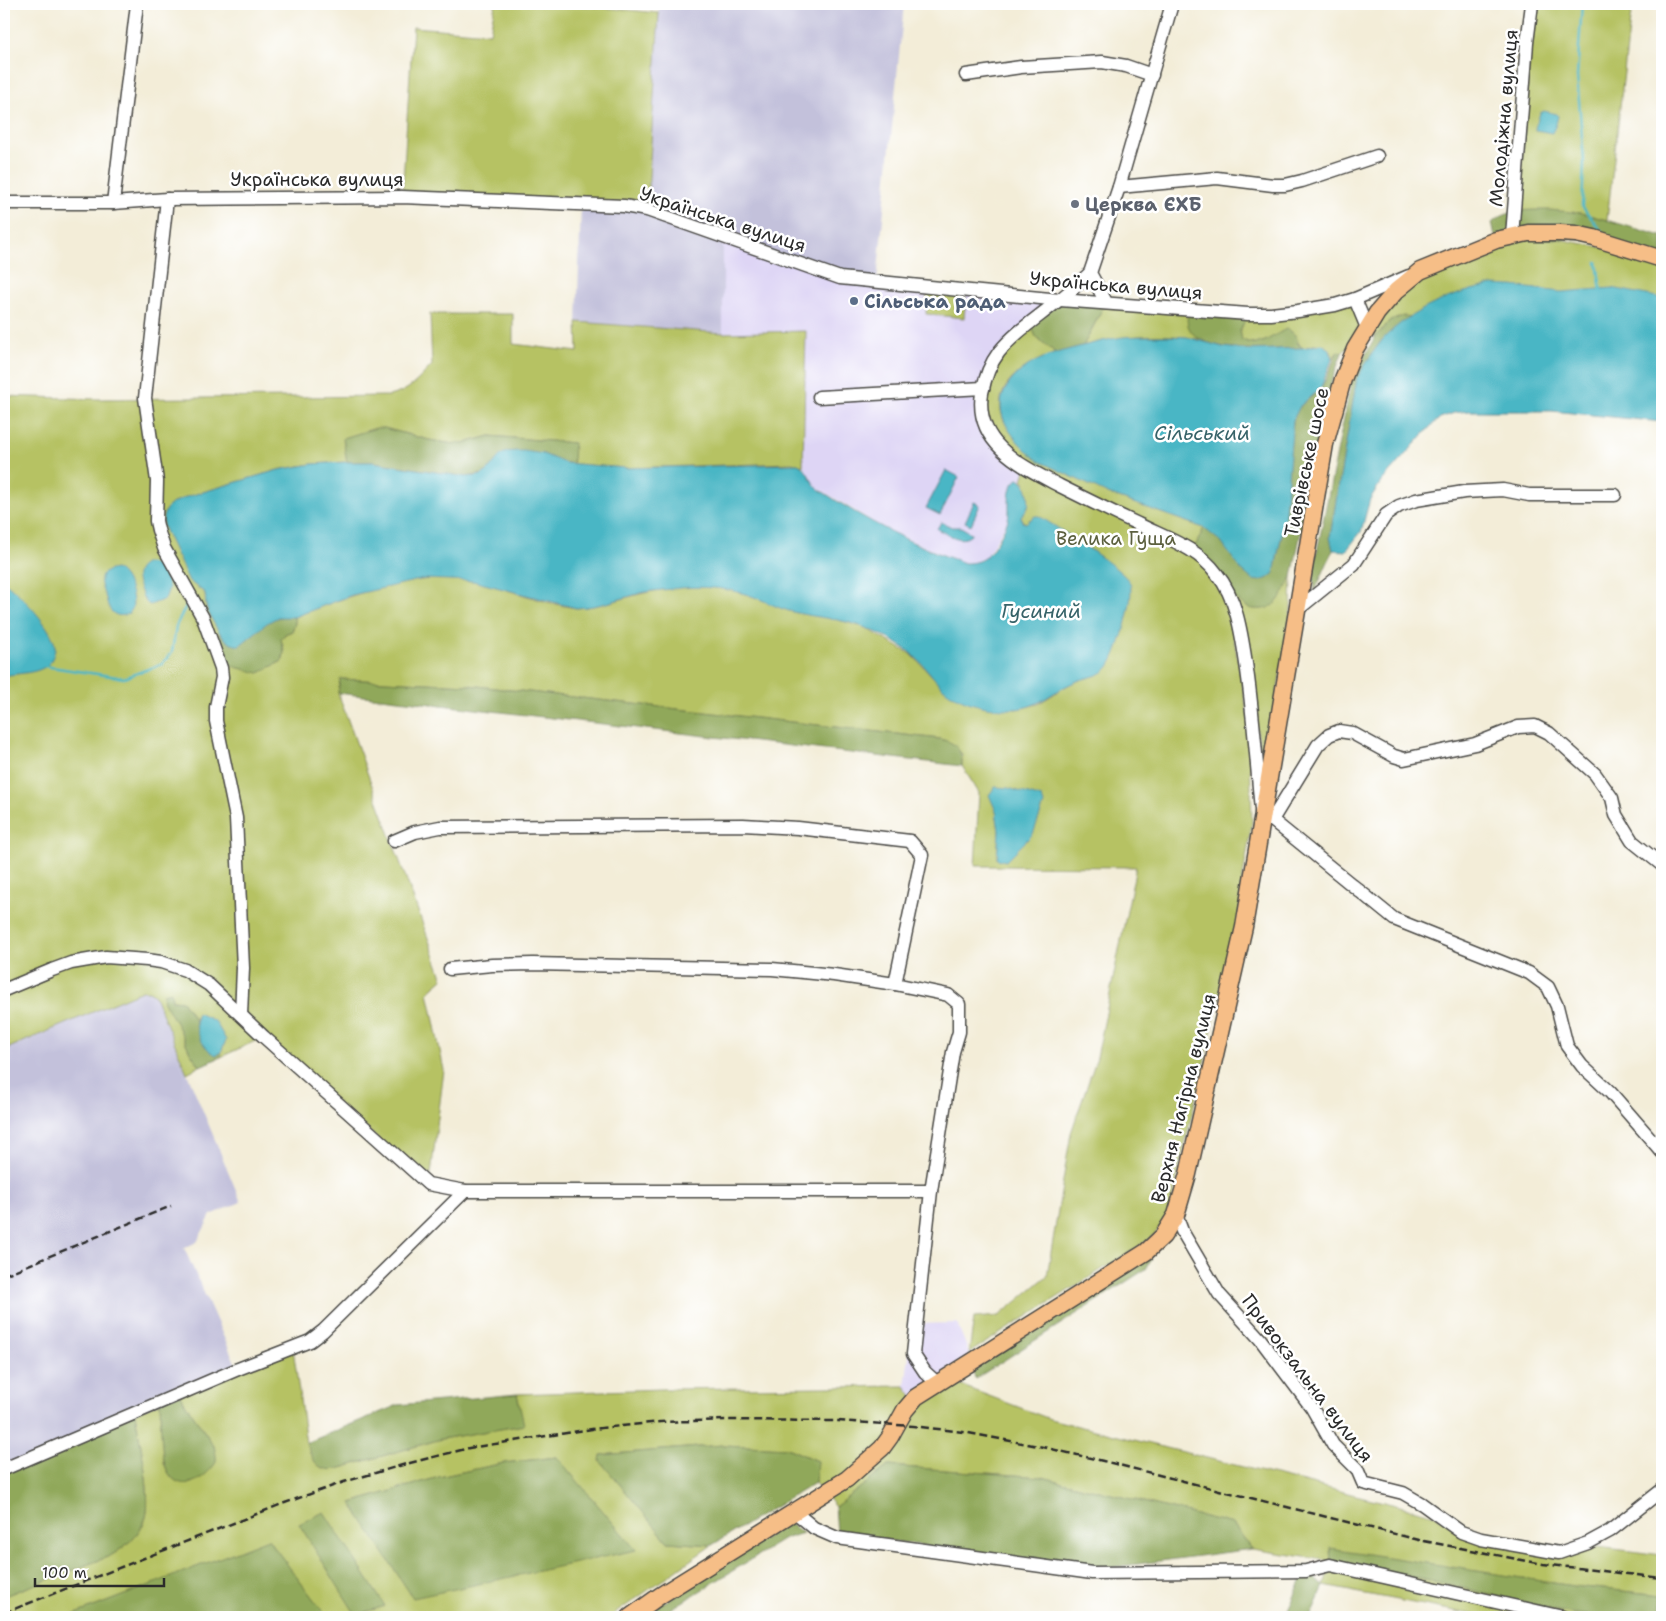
<svg xmlns="http://www.w3.org/2000/svg" width="1666" height="1621" font-family="'Shantell Sans',sans-serif">
	<style>
		.built { fill: #ded5f5 }
		.industrial { fill: #c3c1db }
		.green { fill: #b6c264; stroke: #707648; fill-rule: evenodd }
		.forest { fill: #90a85a; stroke: #5e6a42 }
		.water { fill: #49b6c5; stroke: #3a7078 }
		.lines { fill: none; stroke-linecap: round; stroke-linejoin: round }
		.stream { stroke: #49b6c5; stroke-width: 2.5 }
		.minor-casing { stroke: #494845; stroke-width: 15 }
		.major-casing { stroke: #494845; stroke-width: 19 }
		.minor { stroke: #fff; stroke-width: 12 }
		.major { stroke: #f6be87; stroke-width: 16 }
		.rail { stroke: #2b2b2b; stroke-width: 2.5; stroke-dasharray: 8 4; stroke-linecap: butt }
		.worship-dot { fill: #6b7280; stroke: #fff; stroke-width: 2 }
		.service-dot { fill: #5c6f8a; stroke: #fff; stroke-width: 2 }
		.labels { text-anchor: middle; stroke-width: 5; stroke-linejoin: round; paint-order: stroke }
		.street-label { font-size: 19px; fill: #2b2b2b; stroke: #fff }
		.worship-label { font-size: 19px; font-weight: bold; fill: #5b616d; stroke: #fff; text-anchor: start }
		.service-label { font-size: 19px; font-weight: bold; fill: #4e5e75; stroke: #fff; text-anchor: start }
		.park-label { font-size: 19px; fill: #5c603f; stroke: #fff }
		.water-label { font-size: 20px; font-style: italic; fill: #376369; stroke: #fff }
	</style>
	<rect width="100%" height="100%" fill="#fff"/>
	<filter id="ink" filterUnits="userSpaceOnUse"><feTurbulence type="fractalNoise" baseFrequency=".02" numOctaves="2"/><feDisplacementMap in="SourceGraphic" scale="10" xChannelSelector="R" yChannelSelector="G"/><feConvolveMatrix kernelMatrix="1 2 1 2 8 2 1 2 1" color-interpolation-filters="sRGB"/></filter>
	<filter id="wash" filterUnits="userSpaceOnUse"><feTurbulence type="fractalNoise" baseFrequency=".0096" numOctaves="4" result="noise"/><feDisplacementMap in="SourceGraphic" scale="20" xChannelSelector="R" yChannelSelector="G"/><feGaussianBlur stdDeviation="1.12" result="paint"/><feColorMatrix in="noise" values="0 0 0 0 0 0 0 0 0 0 0 0 0 0 0 0 0 1.4 0 .05"/><feComposite in="paint" operator="in"/></filter>
	<g filter="url(#wash)">
		<rect width="100%" height="100%" fill="#f3edd8"/>
		<!-- built -->
		<g class="built">
			<polygon points="723,237 840,278 1060,300 1026,467 1022,480 1020,479 1009,496 1009,518 1005,526 986,557 972,563 965,563 958,561 888,531 816,487 803,466 806,331 723,333"/>
			<polygon points="957,1323 969,1353 970,1364 918,1404 905,1386 913,1324"/>
		</g>
		<!-- industrial -->
		<g class="industrial">
			<polygon points="659,4 904,4 877,281 840,278 723,237 723,333 577,322 581,204 647,210"/>
			<polygon points="142,991 149,991 154,994 241,1202 211,1215 197,1242 184,1248 238,1369 4,1469 4,1050"/>
		</g>
		<!-- green -->
		<g class="green">
			<polygon points="495,4 566,4 659,13 647,210 402,197 413,27 490,33"/>
			<path d="M 1532,4 L 1633,4 L 1630,20 L 1607,220 C 1575,211 1552,210 1519,211 Z"/>
			<path d="M 1528,233 L 1662,259 L 1662,302 L 1386,325 L 1375,337 L 1366,328 L 1342,353 L 1338,351 L 1332,360 L 1332,353 L 1317,344 L 1303,348 C 1296,343 1297,335 1290,331 C 1274,337 1259,348 1242,340 C 1238,330 1243,323 1248,314 L 1355,299 L 1366,327 L 1405,283 Z"/>
			<polygon points="927,292 966,297 964,318 926,314"/>
			<path d="M 1106,302 L 1189,309 L 1197,337 L 1203,340 C 1163,332 1122,335 1083,346 Z"/>
			<path d="M 430,314 L 513,314 L 513,344 L 578,352 L 577,322 L 723,333 L 806,331 L 803,466 L 792,463 L 626,468 L 573,464 L 573,443 L 490,436 L 468,442 L 454,444 L 429,440 L 384,428 L 343,438 L 347,462 L 312,464 L 278,470 L 186,497 L 173,503 L 164,513 L 194,585 L 201,589 L 205,593 L 206,607 L 220,634 L 218,636 L 259,673 L 282,661 C 286,654 283,646 281,639 L 285,634 L 292,631 L 295,623 L 294,617 C 344,597 418,570 473,581 C 508,588 541,603 576,608 C 598,607 619,599 640,594 C 667,587 705,584 732,590 L 864,627 L 912,655 L 943,687 L 953,694 L 990,707 L 1017,709 L 1038,704 L 1068,685 L 1081,679 L 1127,616 L 1131,586 L 1127,579 L 1123,575 L 1090,549 L 1033,517 L 1026,523 L 1021,520 L 1021,516 L 1028,507 L 1025,482 L 1022,480 L 1026,467 L 989,434 L 984,381 L 1030,322 L 1036,337 L 1056,353 C 1032,362 992,382 1002,415 C 1003,420 1006,424 1009,429 L 1108,494 L 1204,528 L 1193,551 L 1276,603 L 1292,577 L 1291,610 L 1264,770 L 1240,632 L 1234,639 L 1249,721 L 1252,823 L 1241,888 L 1240,908 L 1169,1213 L 1155,1234 L 1141,1245 L 969,1353 L 974,1318 L 999,1316 L 1047,1276 L 1071,1133 L 1097,1057 L 1136,867 L 975,866 L 979,793 L 962,766 L 962,755 L 958,749 L 953,744 L 940,739 L 468,685 L 340,679 L 338,693 L 443,979 L 428,992 L 444,1070 L 431,1174 L 417,1174 L 264,1037 L 221,1057 L 221,1052 L 226,1040 L 198,1013 L 195,1020 L 182,1001 L 172,1000 L 164,994 L 190,1052 L 200,1066 L 187,1073 L 154,994 L 149,991 L 142,991 L 4,1050 L 4,396 L 98,399 L 389,396 C 410,391 417,381 432,365 ZM 996,810 L 1006,861 L 997,859 L 999,831 Z"/>
			<path d="M 293,1348 L 306,1443 L 337,1469 L 441,1439 L 523,1425 L 517,1394 L 661,1389 L 905,1386 L 918,1404 L 952,1382 L 1050,1419 L 1436,1515 L 1466,1538 L 1560,1555 L 1598,1547 L 1662,1555 L 1662,1595 L 1573,1586 L 1330,1549 L 1331,1561 L 1434,1581 L 1562,1612 L 1602,1617 L 1486,1617 L 1324,1586 L 1331,1561 L 1252,1549 L 1233,1524 L 1042,1477 L 888,1466 L 835,1507 L 815,1483 L 815,1460 L 787,1448 L 723,1445 L 601,1455 L 668,1542 L 712,1545 L 610,1617 L 327,1617 L 268,1540 L 68,1617 L 4,1617 L 4,1596 L 110,1556 C 124,1548 141,1534 146,1517 C 152,1492 139,1440 135,1413 L 160,1402 L 164,1463 C 169,1477 177,1484 192,1483 L 214,1446 L 179,1394 ZM 557,1457 L 351,1503 L 439,1477 L 504,1463 Z"/>
		</g>
		<!-- forest -->
		<g class="forest">
			<path d="M 1549,210 L 1582,213 L 1662,236 L 1662,259 L 1594,238 L 1496,240 L 1492,223 C 1507,209 1530,210 1549,210 Z"/>
			<polygon points="1060,300 1106,302 1083,346 1056,353 1036,337 1030,322"/>
			<path d="M 1189,309 L 1248,314 L 1240,331 L 1242,340 L 1255,344 L 1265,341 L 1286,329 C 1294,332 1297,336 1298,344 L 1303,348 C 1277,349 1172,359 1189,309 Z"/>
			<polygon points="1403,316 1413,317 1394,329 1381,341 1357,378 1330,537 1333,550 1315,591 1313,571 1352,378 1375,337 1390,321"/>
			<path d="M 1338,351 L 1342,353 L 1329,389 L 1292,577 C 1287,585 1283,596 1276,603 C 1269,610 1255,611 1247,607 C 1233,600 1205,564 1193,551 L 1204,528 L 1216,536 L 1227,549 L 1274,573 L 1284,524 L 1293,420 C 1298,402 1311,400 1321,387 C 1328,378 1332,362 1338,351 Z"/>
			<polygon points="376,428 384,428 429,440 454,444 468,442 490,436 574,443 573,464 558,461 543,454 507,452 501,456 489,470 483,474 466,477 373,462 347,462 343,438"/>
			<polygon points="284,616 294,617 295,623 292,631 285,634 281,639 284,653 282,661 259,673 231,666 220,650 216,639 220,634 227,641 273,619"/>
			<path d="M 340,679 L 468,685 L 940,739 C 957,743 962,750 962,766 L 338,693 Z"/>
			<polygon points="171,992 172,1000 182,1001 195,1020 198,1033 216,1055 221,1052 221,1057 200,1066 190,1052 180,1030 164,1002 163,994"/>
			<polygon points="1152,1259 1146,1269 975,1379 970,1364 1132,1261"/>
			<path d="M 179,1394 L 214,1446 C 215,1451 217,1457 216,1462 C 214,1466 210,1470 206,1474 C 194,1485 177,1489 168,1472 C 160,1458 161,1419 160,1402 Z"/>
			<path d="M 517,1394 L 524,1425 L 441,1439 L 337,1469 C 316,1472 313,1460 306,1443 L 398,1405 Z"/>
			<path d="M 135,1413 C 139,1440 152,1492 146,1517 C 141,1534 124,1548 110,1556 L 4,1596 L 4,1469 Z"/>
			<polygon points="723,1445 787,1448 817,1461 815,1483 712,1545 668,1542 600,1461 601,1455"/>
			<polygon points="557,1457 636,1550 413,1598 351,1503 439,1477 504,1463"/>
			<polygon points="888,1466 1042,1477 1233,1524 1252,1549 1092,1570 837,1533 835,1507"/>
			<polygon points="324,1512 385,1606 356,1615 299,1524"/>
			<polygon points="788,1523 803,1533 784,1539 658,1617 643,1617 666,1601"/>
			<polygon points="268,1539 327,1617 68,1617"/>
			<polygon points="1330,1548 1573,1586 1662,1595 1662,1617 1602,1617 1562,1612 1434,1581 1331,1561"/>
			<polygon points="1306,1571 1324,1586 1310,1617 1285,1617"/>
		</g>
		<!-- water -->
		<g class="water">
			<polygon points="1544,111 1557,114 1558,116 1555,129 1552,133 1536,130 1535,128 1540,113"/>
			<path d="M 1493,285 L 1512,286 L 1561,292 L 1612,288 L 1662,298 L 1662,422 L 1552,411 L 1468,411 L 1454,413 L 1440,418 L 1430,427 L 1381,482 L 1370,499 L 1361,532 L 1346,551 L 1333,550 L 1330,537 L 1357,378 C 1365,365 1373,351 1383,339 C 1410,310 1455,292 1493,285 Z"/>
			<path d="M 1165,336 L 1187,337 L 1223,347 L 1248,350 L 1303,348 L 1322,344 L 1330,349 L 1332,360 L 1321,387 L 1300,406 L 1293,420 L 1284,523 L 1274,573 L 1268,578 L 1261,581 L 1253,580 L 1241,570 L 1221,542 L 1204,528 L 1108,494 L 1039,461 C 1023,449 1001,427 1001,406 C 1001,396 1005,389 1011,381 C 1029,359 1055,353 1082,346 C 1095,343 1109,339 1123,337 C 1137,336 1151,336 1165,336 Z"/>
			<path d="M 524,451 L 543,454 L 565,463 L 626,468 L 798,464 C 809,469 810,483 820,490 C 865,520 914,546 965,563 C 972,563 978,562 984,558 C 992,553 1006,528 1008,519 C 1011,506 1005,488 1018,479 L 1020,479 C 1027,484 1030,498 1028,506 C 1027,510 1023,513 1021,516 L 1022,522 L 1026,523 L 1035,516 L 1039,516 C 1056,527 1124,569 1130,583 C 1135,598 1118,658 1107,669 C 1099,677 1086,677 1075,682 C 1050,692 1038,710 1008,709 C 986,709 958,702 942,687 C 932,677 924,664 913,655 C 900,644 882,634 866,628 C 842,618 814,618 789,611 C 778,608 767,602 757,598 C 731,588 707,586 680,588 C 667,590 653,590 641,593 C 619,599 599,607 576,608 L 473,581 L 424,579 L 352,595 L 294,617 L 278,617 L 267,623 L 240,645 C 225,648 212,621 207,609 C 205,604 206,599 205,593 L 189,581 L 163,526 L 163,517 L 166,509 L 173,503 L 186,497 L 278,470 L 312,464 L 347,462 L 373,462 L 466,477 C 472,476 478,477 483,474 C 493,469 496,455 507,452 C 512,451 519,451 524,451 Z"/>
			<polygon points="946,470 959,477 940,515 926,508"/>
			<polygon points="974,502 980,505 971,525 965,522"/>
			<path d="M 941,522 L 952,527 L 961,527 L 971,533 L 971,535 C 961,544 948,534 937,529 Z"/>
			<path d="M 147,563 C 160,563 166,576 169,588 L 165,599 L 150,605 C 144,602 143,597 141,591 C 136,580 133,569 147,563 Z"/>
			<path d="M 115,569 C 126,572 136,597 132,609 C 129,616 118,618 112,612 C 109,609 107,603 106,598 C 100,585 95,572 115,569 Z"/>
			<path d="M 4,582 C 18,591 55,630 55,647 C 55,654 51,663 45,667 C 34,674 16,673 4,676 Z"/>
			<polygon points="995,787 1008,788 1042,798 1044,804 1033,834 1006,861 997,859 999,831 996,811 989,795"/>
			<path d="M 198,1013 L 215,1021 L 226,1040 L 221,1052 L 216,1055 C 202,1048 192,1028 198,1013 Z"/>
		</g>
		<g class="lines">
			<!-- stream -->
			<g class="stream">
				<polyline points="1582,4 1577,76 1584,162 1582,206 1602,232"/>
				<polyline points="1597,262 1601,291"/>
				<polyline points="44,666 124,678 162,664 172,652 176,626 187,604"/>
			</g>
		</g>
	</g>
	<g filter="url(#ink)">
		<g class="lines">
			<!-- minor casing -->
			<g class="minor-casing">
				<g id="minor">
					<polyline points="966,75 1021,67 1102,62 1126,66 1152,75"/>
					<polyline points="1119,187 1217,178 1273,185 1285,185 1302,181 1377,156"/>
					<polyline points="167,199 145,398 157,481 156,521 158,530 164,548 203,618 221,668 222,677 216,707 216,721 236,818 243,968 241,1015"/>
					<polyline points="4,203 113,203 167,199 402,197 624,206 647,210 840,278 1060,300 1248,314 1271,314 1298,311 1335,305 1355,299 1409,276"/>
					<polyline points="113,203 137,4"/>
					<polyline points="1512,236 1527,43 1532,4"/>
					<path d="M 1090,273 C 1080,282 1070,292 1059,300 C 1039,317 1016,331 999,352 C 990,364 985,377 982,393 C 974,444 1022,466 1060,486 C 1086,499 1112,512 1138,524 C 1166,538 1198,548 1217,574 C 1238,600 1242,638 1247,670 C 1254,720 1257,770 1262,820 L 1272,820 L 1394,919 L 1529,973 L 1548,987 L 1557,1006 L 1567,1046 L 1582,1066 L 1610,1092 L 1662,1152"/>
					<polyline points="1355,299 1367,328"/>
					<polyline points="1106,302 1090,273 1119,187 1172,4"/>
					<polyline points="819,397 983,388"/>
					<polyline points="1297,610 1354,564 1386,515 1399,506 1416,500 1464,492 1503,490 1529,495 1615,495"/>
					<polyline points="1272,820 1318,745 1329,735 1339,731 1352,733 1394,756 1404,759 1475,744 1518,727 1535,726 1549,733 1595,774 1612,798 1616,815 1632,841 1662,865"/>
					<polyline points="394,841 415,832 440,827 743,825 798,828 910,841 922,855 895,984 948,995 959,1004 959,1032 953,1052 931,1191 913,1354 925,1372 937,1383"/>
					<polyline points="450,969 492,965 533,964 772,969 834,975 895,984"/>
					<polyline points="4,990 52,970 71,963 106,957 147,960 161,962 185,970 209,985 264,1037 428,1184 465,1191 931,1191"/>
					<polyline points="1176,1215 1182,1231 1219,1294 1260,1339 1312,1408 1333,1445 1357,1469 1363,1483 1403,1493 1422,1504 1461,1532 1481,1539 1559,1553 1588,1543 1610,1531 1662,1490"/>
					<polyline points="4,1469 238,1369 310,1341 323,1331 465,1191"/>
					<polyline points="795,1512 814,1528 837,1538 1092,1573 1306,1571 1330,1565 1563,1617"/>
				</g>
			</g>
			<!-- major casing -->
			<g class="major-casing">
				<polyline id="major" points="630,1617 661,1595 847,1479 882,1448 890,1437 905,1410 916,1397 1146,1252 1163,1236 1176,1215 1188,1174 1244,927 1325,444 1343,379 1355,349 1377,313 1396,291 1420,271 1496,240 1528,233 1560,233 1576,234 1594,238 1662,259"/>
			</g>
			<!-- minor -->
			<use href="#minor" class="minor"/>
			<!-- major -->
			<use href="#major" class="major"/>
			<!-- rail -->
			<g class="rail">
				<polyline points="4,1275 171,1206"/>
				<polyline points="4,1613 282,1504 344,1482 406,1464 469,1448 592,1429 660,1422 727,1420 838,1421 913,1426 963,1432 1043,1447 1103,1461 1419,1540 1543,1564 1662,1578"/>
			</g>
		</g>
	</g>
	<!-- markers -->
	<circle class="worship-dot" cx="1075" cy="204" r="5"/>
	<circle class="service-dot" cx="854" cy="301" r="5"/>
	<g class="labels">
		<!-- street labels -->
		<g class="street-label">
			<text transform="translate(1503 118) rotate(-85)" y="7">Молодіжна вулиця</text>
			<text x="317" y="186">Українська вулиця</text>
			<text transform="translate(723 219) rotate(18)" y="7">Українська вулиця</text>
			<text transform="translate(1116 285) rotate(5)" y="7">Українська вулиця</text>
			<text transform="translate(1306 462) rotate(-78)" y="7">Тиврівське шосе</text>
			<text transform="translate(1183 1098) rotate(-76)" y="7">Верхня Нагірна вулиця</text>
			<text transform="translate(1308 1378) rotate(53)" y="7">Привокзальна вулиця</text>
		</g>
		<!-- worship labels -->
		<g class="worship-label">
			<text x="1085" y="211">Церква ЄХБ</text>
		</g>
		<!-- service labels -->
		<g class="service-label">
			<text x="864" y="308">Сільська рада</text>
		</g>
		<!-- park labels -->
		<g class="park-label">
			<text x="1116" y="545">Велика Гуща</text>
		</g>
		<!-- water labels -->
		<g class="water-label">
			<text x="1202" y="440">Сільський</text>
			<text x="1041" y="618">Гусиний</text>
		</g>
	</g>
	<!-- margin -->
	<rect width="1666" height="1621" fill="none" stroke="#fff" stroke-width="20"/>
	<!-- scale -->
	<path d="M35 1578v8h129v-8" fill="none" stroke="#2b2b2b" stroke-width="2.5"/>
	<text x="42" y="1578" font-size="15" fill="#2b2b2b" stroke="#ffffff" stroke-width="4" paint-order="stroke">100 m</text>
</svg>
